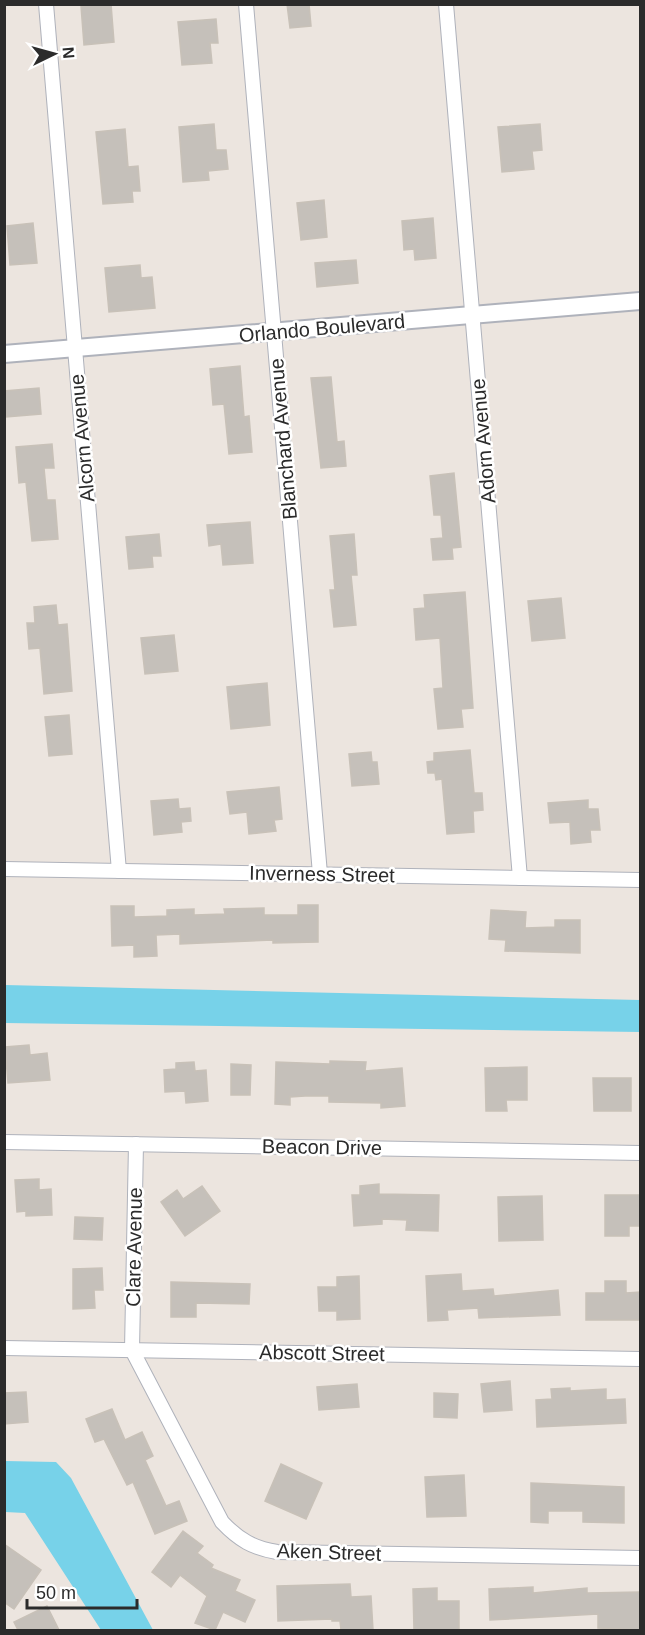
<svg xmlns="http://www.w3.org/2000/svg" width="645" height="1635" font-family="Helvetica,sans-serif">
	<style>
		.water { fill: #77d2e9 }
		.building { fill: #c5c0ba; stroke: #c8c1b8; stroke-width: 1.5 }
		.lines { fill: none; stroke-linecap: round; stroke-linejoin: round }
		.minor-casing { stroke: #afb2bb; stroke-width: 16 }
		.tertiary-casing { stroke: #afb2bb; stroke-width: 20 }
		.minor { stroke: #fff; stroke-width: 14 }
		.tertiary { stroke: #fff; stroke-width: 16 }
		.labels { text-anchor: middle; stroke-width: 5; stroke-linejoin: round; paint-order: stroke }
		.street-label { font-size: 20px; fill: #2b2b2b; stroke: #fff }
	</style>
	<rect width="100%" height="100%" fill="#ece5df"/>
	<!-- water -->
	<g class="water">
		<polygon points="5,985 640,1000 640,1032 5,1023"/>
		<polygon points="5,1461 56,1462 71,1478 153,1630 101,1630 25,1513 5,1512"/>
	</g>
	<!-- building -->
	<g class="building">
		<polygon points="111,4 114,42 84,45 81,6"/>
		<polygon points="287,4 309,4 311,26 290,28"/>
		<polygon points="216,19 218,43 210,43 212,63 182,65 178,22"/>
		<polygon points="214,124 216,150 226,150 228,169 208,171 209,180 183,182 179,127"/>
		<polygon points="540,124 542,150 532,151 534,169 502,172 498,127"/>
		<polygon points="125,129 128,167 138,166 140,191 132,191 133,202 103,204 96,132"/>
		<polygon points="324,200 327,237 301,240 297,203"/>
		<polygon points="433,218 436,258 415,260 414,249 404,250 402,221"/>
		<polygon points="33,223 37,263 10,265 7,226"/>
		<polygon points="356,260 358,283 317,287 315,263"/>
		<polygon points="140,265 141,278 152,277 155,308 109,312 105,268"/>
		<polygon points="240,366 244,417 249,416 252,452 229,454 224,404 213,405 210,369"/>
		<polygon points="331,377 337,442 344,441 346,466 321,468 311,378"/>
		<polygon points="39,388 41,414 6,417 4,391"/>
		<polygon points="52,444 54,468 44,468 47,500 55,500 58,539 32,541 26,482 19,483 16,447"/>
		<polygon points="454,473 461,547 452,548 453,559 433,560 431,539 443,538 441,515 434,515 430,476"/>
		<polygon points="250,522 253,563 223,565 221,544 209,546 207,525"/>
		<polygon points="159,534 161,556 152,556 153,567 129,569 126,537"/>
		<polygon points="354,534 357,575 351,575 356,625 334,627 330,590 335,590 330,536"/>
		<polygon points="465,592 473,708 461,709 463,727 438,729 434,689 443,688 440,638 416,640 414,609 425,608 424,595"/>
		<polygon points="561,598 565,638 532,641 528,601"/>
		<polygon points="56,605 58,625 67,624 72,691 44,694 40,648 29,649 27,623 35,623 34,607"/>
		<polygon points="174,635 178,671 145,674 141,638"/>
		<polygon points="267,683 270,725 231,729 227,687"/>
		<polygon points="69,715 72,754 49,756 45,717"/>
		<polygon points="470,750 474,793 482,793 483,810 473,811 474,832 447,834 442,779 436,780 435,773 428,773 427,762 434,761 434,753"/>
		<polygon points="371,752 372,762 377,762 379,784 352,786 349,754"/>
		<polygon points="279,787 282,819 274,820 276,831 249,834 247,812 230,814 227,792"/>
		<polygon points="178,799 179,809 190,808 191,821 181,822 182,832 154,835 151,801"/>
		<polygon points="588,800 588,809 598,809 600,830 590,830 591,842 571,844 570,822 550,823 548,803"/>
		<polygon points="298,905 318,905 318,942 273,943 273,940 180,944 180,934 156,935 157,956 134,957 134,945 112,946 111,906 134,906 134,917 167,916 167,910 194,909 194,915 225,914 224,909 264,908 264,915 298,915"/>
		<polygon points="491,910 526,912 525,928 555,927 555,920 580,920 580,953 505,951 506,940 489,939"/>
		<polygon points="29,1045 30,1055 47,1053 50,1080 8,1083 5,1047"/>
		<polygon points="330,1061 366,1062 365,1071 402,1068 405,1106 381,1108 381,1103 329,1102 329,1096 305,1096 290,1097 290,1105 275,1104 276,1062 330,1064"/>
		<polygon points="194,1062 195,1071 206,1070 208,1101 186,1103 185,1091 165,1092 164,1070 176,1069 176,1063"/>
		<polygon points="231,1064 251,1065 250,1095 231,1095"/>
		<polygon points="527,1067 527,1100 506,1100 507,1111 486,1111 485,1068"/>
		<polygon points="593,1078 631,1078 631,1111 594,1111"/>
		<polygon points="39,1179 39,1190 51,1189 52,1215 26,1216 26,1211 17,1212 15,1180"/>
		<polygon points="379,1184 379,1194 439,1195 438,1231 406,1230 407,1220 382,1219 382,1224 354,1226 352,1195 360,1195 360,1186"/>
		<polygon points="202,1186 220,1211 185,1236 161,1202 177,1190 183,1199"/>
		<polygon points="605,1195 640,1195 640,1226 629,1226 629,1236 605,1236"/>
		<polygon points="542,1196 543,1240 499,1241 498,1197"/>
		<polygon points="75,1217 103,1218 102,1240 74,1239"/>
		<polygon points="102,1268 103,1290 94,1290 95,1308 73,1309 73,1269"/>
		<polygon points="461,1274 462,1291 493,1289 494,1296 558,1290 560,1315 479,1318 478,1308 447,1310 448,1320 428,1321 426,1276"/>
		<polygon points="359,1276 360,1319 337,1320 337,1311 319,1311 318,1287 337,1287 337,1277"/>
		<polygon points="605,1281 626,1281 626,1293 640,1292 640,1320 586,1320 586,1293 605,1293"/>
		<polygon points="171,1282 250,1284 249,1304 196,1303 196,1317 171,1317"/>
		<polygon points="510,1381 512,1410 484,1412 481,1384"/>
		<polygon points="357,1384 359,1407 319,1410 317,1387"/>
		<polygon points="570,1388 570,1391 606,1389 606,1400 625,1399 626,1423 537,1427 536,1400 552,1399 551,1389"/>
		<polygon points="26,1392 28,1422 4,1424 4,1393"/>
		<polygon points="434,1393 458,1394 457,1418 434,1417"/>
		<polygon points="112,1409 125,1440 142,1432 153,1456 145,1460 166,1506 179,1501 187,1521 155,1534 133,1482 127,1485 104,1439 95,1442 86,1419"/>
		<polygon points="281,1464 322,1483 306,1519 265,1501"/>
		<polygon points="464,1475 466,1516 427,1517 425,1477"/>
		<polygon points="531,1483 624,1487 624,1523 583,1522 583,1511 548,1511 548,1523 531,1522"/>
		<polygon points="183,1531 203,1546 197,1553 213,1565 211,1568 240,1580 235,1591 255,1600 245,1622 223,1612 215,1630 195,1623 207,1596 180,1575 171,1587 152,1572"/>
		<polygon points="4,1544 41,1570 14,1609 4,1602"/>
		<polygon points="350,1584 351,1597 371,1596 373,1630 341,1630 340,1621 332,1621 332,1619 278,1621 277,1586"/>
		<polygon points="533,1587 533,1593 587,1588 587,1593 640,1592 640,1630 598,1628 598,1614 490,1620 489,1589"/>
		<polygon points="437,1588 437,1601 459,1601 459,1630 414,1630 413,1589"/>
		<polygon points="47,1606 59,1630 18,1630 14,1622"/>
	</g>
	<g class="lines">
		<!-- minor casing -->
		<g class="minor-casing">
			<g id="minor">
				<polyline points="46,4 119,871"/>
				<polyline points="246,4 320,874"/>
				<polyline points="446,4 520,878"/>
				<polyline points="4,869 640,880"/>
				<polyline points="4,1142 640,1153"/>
				<path d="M 136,1144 L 132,1350 L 222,1522 C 239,1540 253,1548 277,1552 L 640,1558"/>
				<polyline points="4,1348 640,1359"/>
			</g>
		</g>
		<!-- tertiary casing -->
		<g class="tertiary-casing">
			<polyline id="tertiary" points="4,354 640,301"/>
		</g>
		<!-- minor -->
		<use href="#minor" class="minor"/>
		<!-- tertiary -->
		<use href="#tertiary" class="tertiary"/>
	</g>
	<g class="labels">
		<!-- street labels -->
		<g class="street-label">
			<text transform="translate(322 328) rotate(-5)" y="7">Orlando Boulevard</text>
			<text transform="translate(82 438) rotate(-95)" y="7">Alcorn Avenue</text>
			<text transform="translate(283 439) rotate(-95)" y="7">Blanchard Avenue</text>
			<text transform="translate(483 441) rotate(-95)" y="7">Adorn Avenue</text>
			<text transform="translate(322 874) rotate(1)" y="7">Inverness Street</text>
			<text transform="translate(322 1147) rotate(1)" y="7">Beacon Drive</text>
			<text transform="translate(134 1247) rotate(-89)" y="7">Clare Avenue</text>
			<text transform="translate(322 1353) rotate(1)" y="7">Abscott Street</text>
			<text transform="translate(329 1552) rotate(2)" y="7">Aken Street</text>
		</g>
	</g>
	<!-- border -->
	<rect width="645" height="1635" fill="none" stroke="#2b2b2b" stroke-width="12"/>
	<!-- north arrow -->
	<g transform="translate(54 54) rotate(85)" stroke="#ffffff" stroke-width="4.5" paint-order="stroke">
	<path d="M0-4.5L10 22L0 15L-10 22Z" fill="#2b2b2b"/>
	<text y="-9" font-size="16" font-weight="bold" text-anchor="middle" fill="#2b2b2b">N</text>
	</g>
	<!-- scale -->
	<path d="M27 1599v9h110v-9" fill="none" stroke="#2b2b2b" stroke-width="3"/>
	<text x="36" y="1599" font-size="18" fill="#2b2b2b" stroke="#ffffff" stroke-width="4.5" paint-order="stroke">50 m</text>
</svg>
